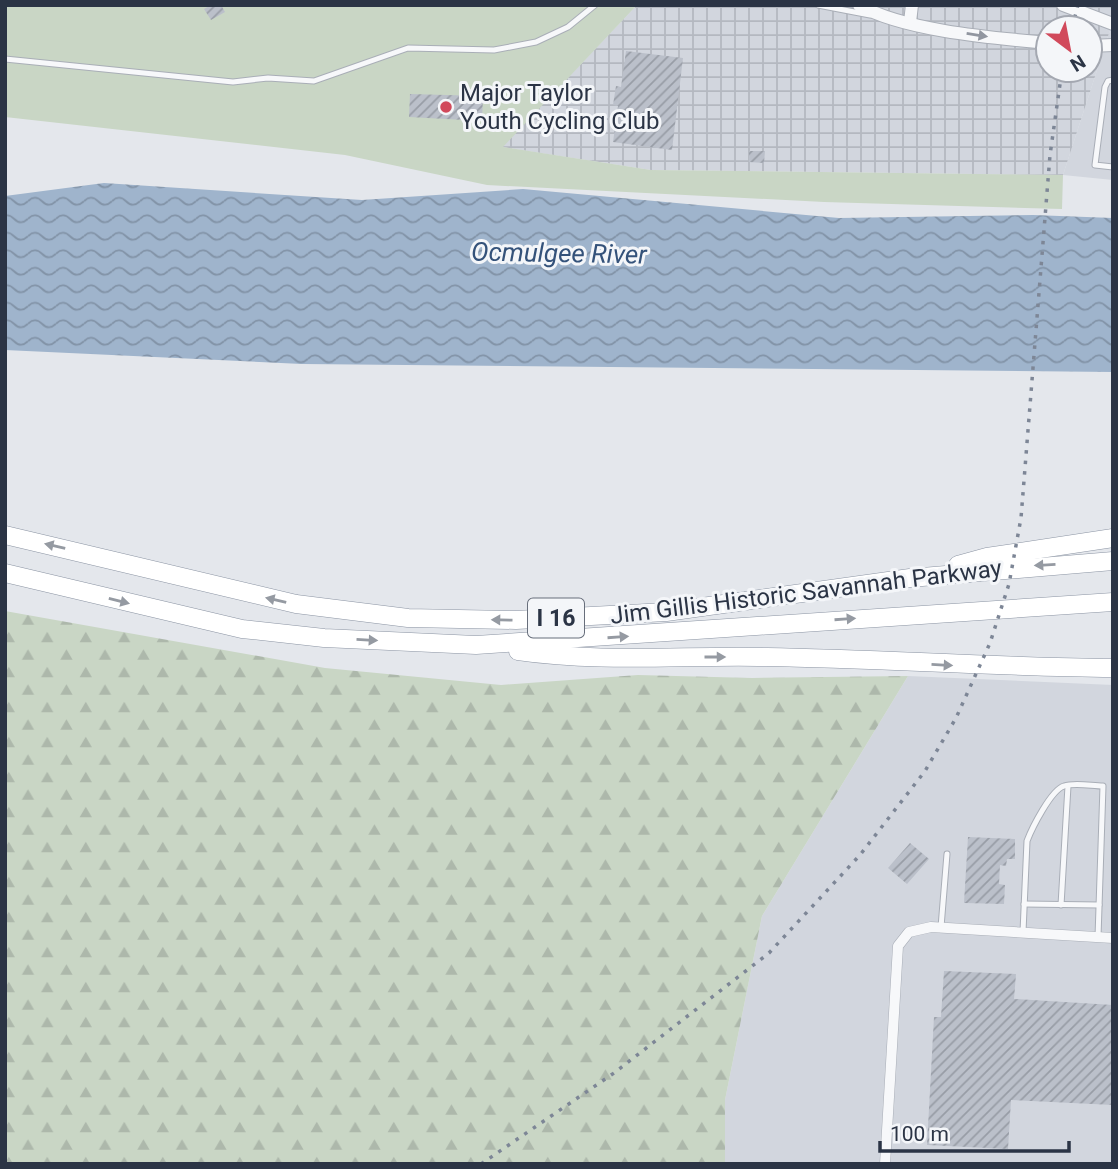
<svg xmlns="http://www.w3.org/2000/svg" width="1118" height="1169" font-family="Roboto,sans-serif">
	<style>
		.built { fill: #d2d6de }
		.industrial { fill: url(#industrial-grid); fill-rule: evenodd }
		.forest { fill: url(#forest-firs) }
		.park { fill: #c9d6c5 }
		.water { fill: url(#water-waves) }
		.building { fill: url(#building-hatch) }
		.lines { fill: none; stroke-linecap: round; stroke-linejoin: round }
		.service-casing { stroke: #a9aeb7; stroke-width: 7 }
		.minor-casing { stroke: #a9aeb7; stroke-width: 11 }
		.tertiary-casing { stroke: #a9aeb7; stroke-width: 14 }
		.motorway-casing { stroke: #8b94a3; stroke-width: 19 }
		.service { stroke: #f7f8fa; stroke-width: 5 }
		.minor { stroke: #f7f8fa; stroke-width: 10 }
		.tertiary { stroke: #f7f8fa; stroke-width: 12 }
		.motorway { stroke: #fff; stroke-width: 18 }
		.rail { stroke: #7d8696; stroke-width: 3.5; stroke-dasharray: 3.5 7; stroke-linecap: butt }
		.oneway { fill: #9196a0 }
		.oneway2 { fill: #959aa2 }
		.poi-dot { fill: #d1495b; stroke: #f4f6f9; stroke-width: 2.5 }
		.labels { text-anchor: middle; stroke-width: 6; stroke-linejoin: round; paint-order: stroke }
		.shield { fill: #f4f6f9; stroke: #676e7b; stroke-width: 2 }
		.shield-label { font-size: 23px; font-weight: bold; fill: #2b3445 }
		.poi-label { font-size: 24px; fill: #2b3445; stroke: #f4f6f9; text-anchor: start }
		.street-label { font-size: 24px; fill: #2b3445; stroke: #f4f6f9 }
		.water-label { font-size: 26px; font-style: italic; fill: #34527a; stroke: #f4f6f9 }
	</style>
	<defs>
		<pattern id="industrial-grid" width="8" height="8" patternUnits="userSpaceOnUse" patternTransform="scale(1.75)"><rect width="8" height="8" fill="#d2d6de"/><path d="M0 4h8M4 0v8" fill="none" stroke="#b4b8c0"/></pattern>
		<pattern id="forest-firs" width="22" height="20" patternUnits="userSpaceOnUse" patternTransform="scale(1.75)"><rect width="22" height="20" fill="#c9d6c5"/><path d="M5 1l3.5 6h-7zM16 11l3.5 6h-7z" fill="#adb8ab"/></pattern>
		<pattern id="water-waves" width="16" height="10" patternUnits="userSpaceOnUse" patternTransform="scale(1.75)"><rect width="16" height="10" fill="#9fb4cc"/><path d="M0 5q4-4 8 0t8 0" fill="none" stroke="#8293a7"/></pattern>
		<pattern id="building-hatch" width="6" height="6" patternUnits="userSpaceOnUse" patternTransform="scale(1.75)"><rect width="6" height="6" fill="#bbc0ca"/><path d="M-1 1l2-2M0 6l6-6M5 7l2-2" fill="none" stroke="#989da6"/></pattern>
	</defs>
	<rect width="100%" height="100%" fill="#e4e7ec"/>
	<!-- built -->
	<g class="built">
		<polygon points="1113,21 1113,180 1063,175"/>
		<polygon points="908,676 1113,685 1113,1164 725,1164 725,1100 762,916"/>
	</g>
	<!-- industrial -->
	<path class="industrial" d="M 637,5 L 1113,5 L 1113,21 L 1063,175 L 651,170 L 502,147 ZM 1048,28 L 1090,28 L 1090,70 L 1048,70 Z"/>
	<!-- forest -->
	<polygon class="forest" points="5,611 325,668 501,685 638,675 752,678 908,676 762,916 725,1100 725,1164 5,1164"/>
	<!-- park -->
	<polygon class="park" points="5,5 637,5 503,147 651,170 1063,175 1062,209 824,202 487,185 345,155 5,117"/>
	<!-- water -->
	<polygon class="water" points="104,183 362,200 523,189 839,218 1033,215 1113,218 1113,372 302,364 5,350 5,196"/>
	<!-- building -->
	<g class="building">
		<polygon points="211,5 221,5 225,12 211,20 204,9"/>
		<polygon points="626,51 683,58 672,150 613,142 618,106 613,105 616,86 621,87"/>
		<polygon points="410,94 483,96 482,121 409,117"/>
		<polygon points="749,151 765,151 764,163 749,162"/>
		<polygon points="968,837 1015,839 1015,859 1007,859 1006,866 1000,865 999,884 1005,885 1004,904 964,903"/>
		<polygon points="910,843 929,859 907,884 888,868"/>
		<polygon points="944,971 1016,974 1014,999 1113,1005 1113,1105 1011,1100 1008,1149 927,1145 934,1017 941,1017"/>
	</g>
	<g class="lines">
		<!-- service casing -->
		<g class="service-casing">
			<g id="service">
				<polyline points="818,5 870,15"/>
				<polyline points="5,59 233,82 268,78 314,81 408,48 494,50 536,42 568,27 595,5"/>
				<polyline points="1113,80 1108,81 1105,87 1095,165 1113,167"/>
				<polyline points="1024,904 1099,905"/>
				<polyline points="1061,905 1068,786"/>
				<polyline points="941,927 947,854"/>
				<path d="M 1023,932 L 1027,841 C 1032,828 1051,790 1064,786 C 1075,782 1092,786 1103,786 L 1098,937"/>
			</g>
		</g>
		<!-- minor casing -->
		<g class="minor-casing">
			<polyline id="minor" points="885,1164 898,946 909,932 931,927 1113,938"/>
		</g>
		<!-- tertiary casing -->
		<g class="tertiary-casing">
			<g id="tertiary">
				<path d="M 859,5 C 904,31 995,38 1048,43"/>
				<polyline points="1063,5 1113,24"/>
				<polyline points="910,22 912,5"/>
				<polyline points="1090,46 1113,45"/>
			</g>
		</g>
		<!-- motorway casing -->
		<g class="motorway-casing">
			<g id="motorway">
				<polyline points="5,535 296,604 408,618 516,620 666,612 910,578 1113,561"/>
				<polyline points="958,565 987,557 1113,538"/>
				<polyline points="5,573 242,629 324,638 476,645 1113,602"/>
				<path d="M 518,651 C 600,663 685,655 767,657 C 883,659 997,667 1113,668"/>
			</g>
		</g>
		<!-- service -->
		<use href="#service" class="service"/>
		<!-- minor -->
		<use href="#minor" class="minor"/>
		<!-- tertiary -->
		<use href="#tertiary" class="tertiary"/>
		<!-- motorway -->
		<use href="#motorway" class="motorway"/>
		<!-- rail -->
		<g class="rail">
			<polyline points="1072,28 1078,5"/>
			<polyline points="481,1164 614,1073 769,953 860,855 925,771 956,718 990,643 1009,584 1021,518 1050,155 1062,70"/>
		</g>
	</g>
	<!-- one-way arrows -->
	<defs><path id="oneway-solid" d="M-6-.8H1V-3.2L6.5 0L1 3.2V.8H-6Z" transform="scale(1.75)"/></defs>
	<use class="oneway" href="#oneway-solid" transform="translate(977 35) rotate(9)"/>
	<g class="oneway2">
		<use href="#oneway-solid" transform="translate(55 546) rotate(-167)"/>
		<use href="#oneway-solid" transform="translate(1045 565) rotate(177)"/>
		<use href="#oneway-solid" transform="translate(276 600) rotate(-167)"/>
		<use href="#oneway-solid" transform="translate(119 601) rotate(14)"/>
		<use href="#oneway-solid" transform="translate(845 619) rotate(-4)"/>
		<use href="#oneway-solid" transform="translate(502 620) rotate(-179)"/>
		<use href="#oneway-solid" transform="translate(618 637) rotate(-4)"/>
		<use href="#oneway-solid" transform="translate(367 640) rotate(3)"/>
		<use href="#oneway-solid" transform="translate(715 657)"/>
		<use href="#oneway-solid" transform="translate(942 665) rotate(3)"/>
	</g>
	<!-- markers -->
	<circle class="poi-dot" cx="446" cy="107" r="7"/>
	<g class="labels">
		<!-- shield labels -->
		<rect class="shield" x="528" y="598.5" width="56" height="39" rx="5"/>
		<g class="shield-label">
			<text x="556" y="626">I 16</text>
		</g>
		<!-- poi labels -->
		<g class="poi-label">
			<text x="460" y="101">Major Taylor<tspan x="460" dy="28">Youth Cycling Club</tspan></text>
		</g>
		<!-- street labels -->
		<g class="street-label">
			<text transform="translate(806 592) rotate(-7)" y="8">Jim Gillis Historic Savannah Parkway</text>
		</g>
		<!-- water labels -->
		<g class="water-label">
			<text transform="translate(559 253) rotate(1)" y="9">Ocmulgee River</text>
		</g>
	</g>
	<!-- border -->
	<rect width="1118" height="1169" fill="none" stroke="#2b3445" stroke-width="14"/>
	<!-- north arrow -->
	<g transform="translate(1069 49) rotate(148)"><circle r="33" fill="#f4f6f9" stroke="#a4a8b1" stroke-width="2"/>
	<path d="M0-5L12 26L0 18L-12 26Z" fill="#d1495b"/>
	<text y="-10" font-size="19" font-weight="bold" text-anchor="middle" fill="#2b3445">N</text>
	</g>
	<!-- scale -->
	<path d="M880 1141v10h189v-10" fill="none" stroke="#2b3445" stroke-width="3.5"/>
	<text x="890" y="1141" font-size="21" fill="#2b3445" stroke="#f4f6f9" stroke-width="5" paint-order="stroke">100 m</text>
</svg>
